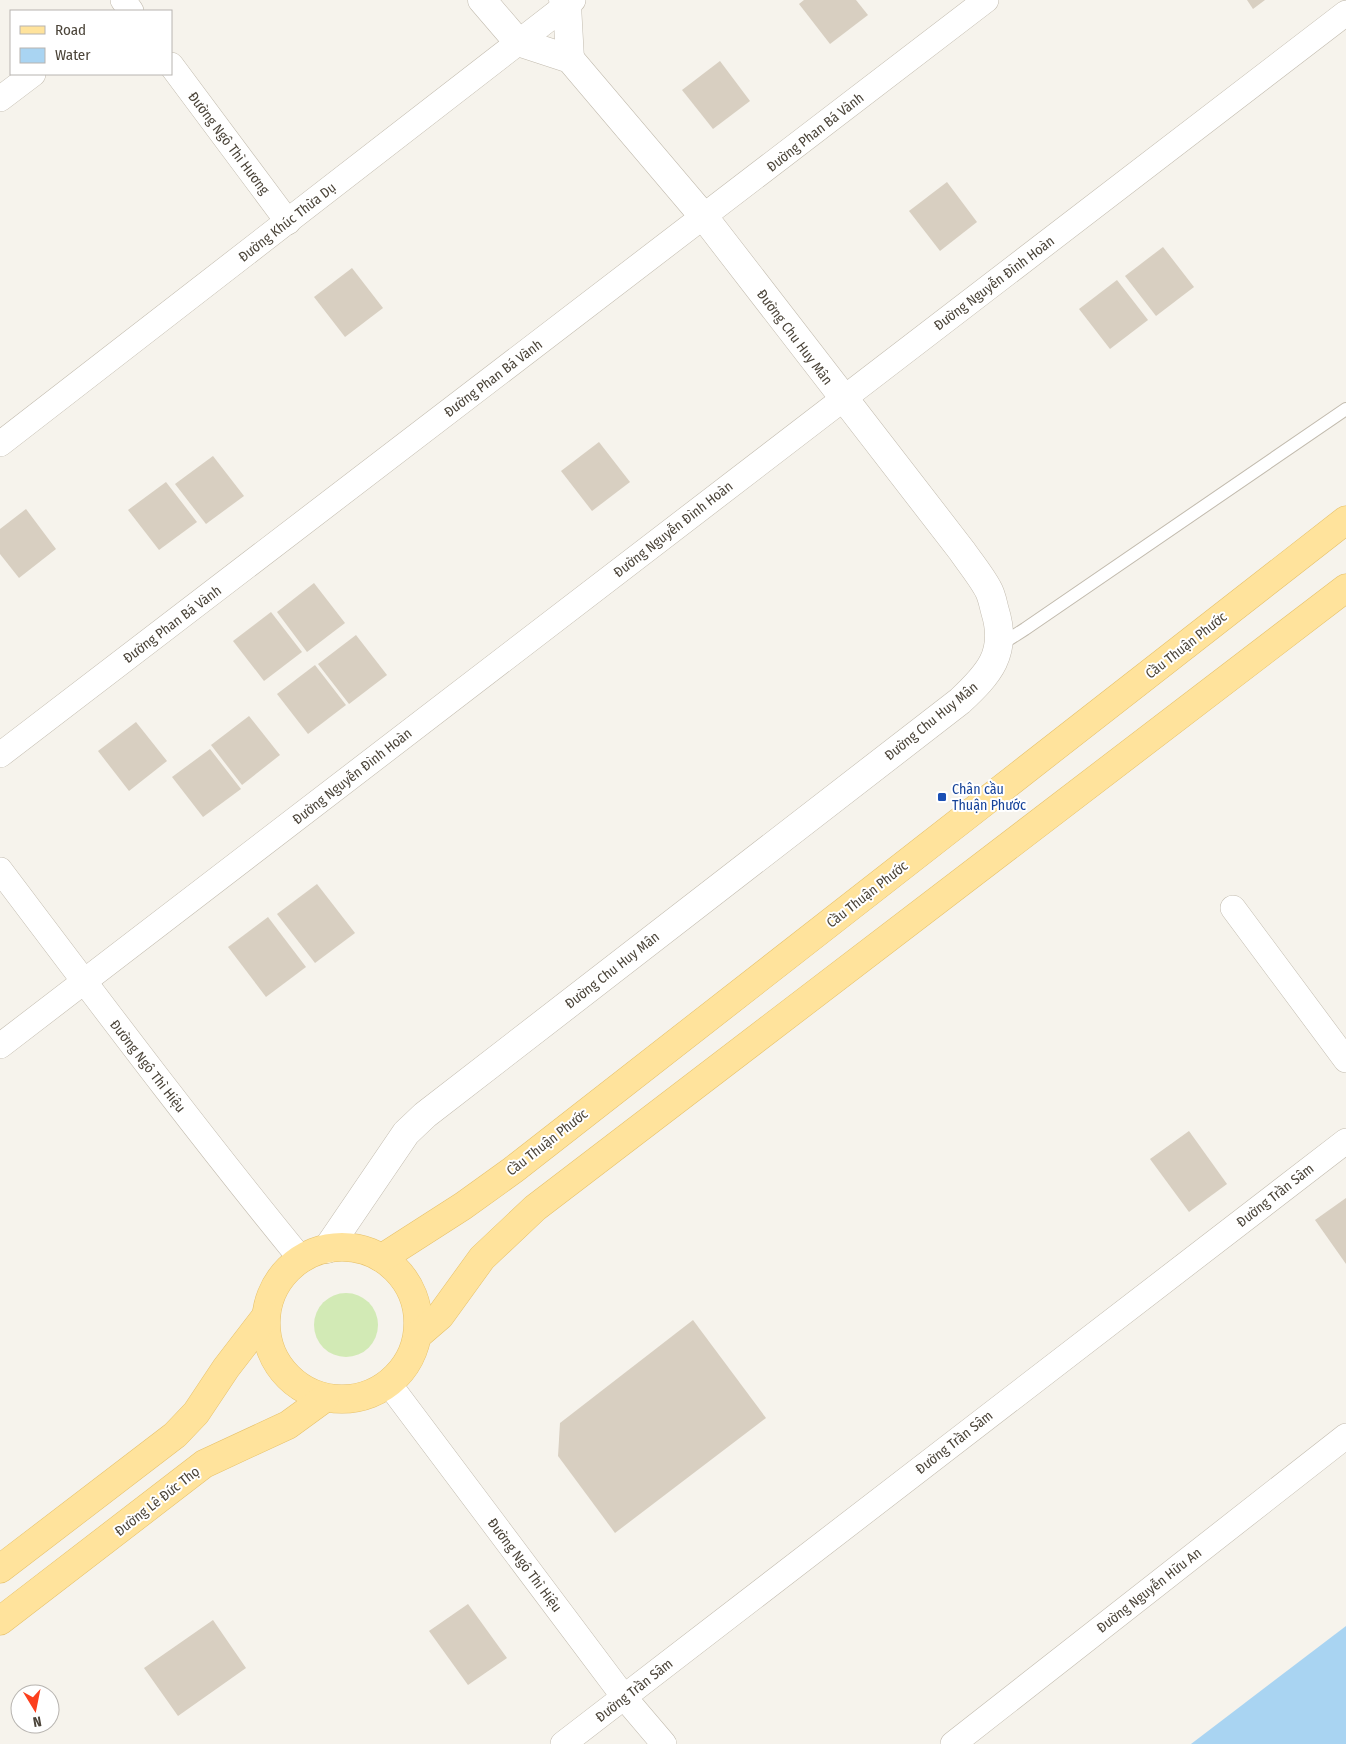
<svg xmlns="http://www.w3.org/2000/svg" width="1346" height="1744" font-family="'Fira Sans Condensed',sans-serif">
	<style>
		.green { fill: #d2eab5 }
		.water { fill: #a9d4f2 }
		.building { fill: #d8cfc1 }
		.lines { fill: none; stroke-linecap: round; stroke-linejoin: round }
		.service-casing { stroke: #c2bbae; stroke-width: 14 }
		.minor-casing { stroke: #c2bbae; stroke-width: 26 }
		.tertiary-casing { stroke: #c2bbae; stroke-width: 29 }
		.primary-casing { stroke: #e6c16a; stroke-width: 29 }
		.service { stroke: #fff; stroke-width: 12 }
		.minor { stroke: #fff; stroke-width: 25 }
		.tertiary { stroke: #fff; stroke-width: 28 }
		.primary { stroke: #ffe39c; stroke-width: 28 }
		.transit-dot { fill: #1a4fb4; stroke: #fff; stroke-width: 2 }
		.labels { text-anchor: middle; stroke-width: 4; stroke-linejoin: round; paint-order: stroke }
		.street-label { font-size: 14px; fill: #4b4439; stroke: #fff }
		.transit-label { font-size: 14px; fill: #164399; stroke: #fff; text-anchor: start }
	</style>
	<rect width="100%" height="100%" fill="#f6f3ec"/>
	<!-- green -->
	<circle class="green" cx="346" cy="1325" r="32"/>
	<!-- water -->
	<polygon class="water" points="1346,1626 1346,1744 1191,1744"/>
	<!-- building -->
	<g class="building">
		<polygon points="804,0 856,0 868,15 830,44 799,4"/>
		<polygon points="1247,0 1265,0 1253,9"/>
		<polygon points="720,61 750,101 713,129 682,90"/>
		<polygon points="947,182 977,222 940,251 909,211"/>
		<polygon points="1163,247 1194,287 1156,316 1125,276"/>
		<polygon points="352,268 383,308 345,337 314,297"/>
		<polygon points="1117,280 1148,320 1110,349 1079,309"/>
		<polygon points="599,442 630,482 592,511 561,471"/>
		<polygon points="213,456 244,496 206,524 175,484"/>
		<polygon points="166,482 197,522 159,550 128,510"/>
		<polygon points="26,509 56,549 19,578 0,554 0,529"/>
		<polygon points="314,583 345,623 307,652 277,612"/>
		<polygon points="271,612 302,652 264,681 233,641"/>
		<polygon points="356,635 387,675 349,704 318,664"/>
		<polygon points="315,665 346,705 308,734 277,694"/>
		<polygon points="249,716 280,755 242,785 211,745"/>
		<polygon points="136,722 167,761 129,791 98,751"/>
		<polygon points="210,749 241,789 203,817 172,777"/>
		<polygon points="317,884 355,933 315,963 277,914"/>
		<polygon points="268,917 306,967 266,997 228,947"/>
		<polygon points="1189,1131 1227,1184 1189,1212 1150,1159"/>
		<polygon points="1346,1198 1346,1264 1315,1220"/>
		<polygon points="693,1320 766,1418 615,1533 558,1456 560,1423"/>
		<polygon points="468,1604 507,1658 468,1685 429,1631"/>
		<polygon points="213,1620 246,1668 178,1716 144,1668"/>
	</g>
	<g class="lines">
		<!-- service casing -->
		<g class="service-casing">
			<polyline id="service" points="1000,645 1025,629 1346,409"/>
		</g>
		<!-- minor casing -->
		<g class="minor-casing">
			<g id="minor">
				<polyline points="123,0 131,11"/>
				<polyline points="171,65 288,222"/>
				<polyline points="0,99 33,74"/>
				<polyline points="0,444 573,0"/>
				<polyline points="0,755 986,0"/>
				<path d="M 0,870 C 99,1001 197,1132 301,1259"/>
				<polyline points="1233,908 1346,1060"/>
				<polyline points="0,1046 1346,13"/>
				<polyline points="389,1384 624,1697 664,1744"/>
				<polyline points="563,1744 1346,1141"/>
				<polyline points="953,1744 1346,1436"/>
			</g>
		</g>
		<!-- tertiary casing -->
		<g class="tertiary-casing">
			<g id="tertiary">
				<polyline points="563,0 567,5 570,59"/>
				<path d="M 327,1249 L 406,1133 L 425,1115 L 960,701 C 989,674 1008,653 995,611 C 993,604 992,596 988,589 C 981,576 971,564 962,551 L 704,217 L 570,59 L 518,42 L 482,0"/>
			</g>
		</g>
		<!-- primary casing -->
		<g class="primary-casing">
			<g id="primary">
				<circle cx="342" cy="1323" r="76"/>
				<polyline points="382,1258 463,1206 513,1170 1346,520"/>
				<polyline points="418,1335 440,1316 482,1258 535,1208 1346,588"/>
				<polyline points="0,1569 175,1435 196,1413 226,1368 266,1316"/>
				<polyline points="0,1621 204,1464 288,1425 325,1398"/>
			</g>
		</g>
		<!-- service -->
		<use href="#service" class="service"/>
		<!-- minor -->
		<use href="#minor" class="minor"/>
		<!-- tertiary -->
		<use href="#tertiary" class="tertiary"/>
		<!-- primary -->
		<use href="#primary" class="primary"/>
	</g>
	<!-- markers -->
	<rect class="transit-dot" x="937" y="792" width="10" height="10" rx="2.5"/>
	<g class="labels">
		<!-- street labels -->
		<g class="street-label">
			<text transform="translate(815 132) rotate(-38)" y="5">Đường Phan Bá Vành</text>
			<text transform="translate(229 143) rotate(53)" y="5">Đường Ngô Thì Hương</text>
			<text transform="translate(287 222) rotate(-38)" y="5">Đường Khúc Thừa Dụ</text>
			<text transform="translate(994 283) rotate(-37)" y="5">Đường Nguyễn Đình Hoàn</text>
			<text transform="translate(795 337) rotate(53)" y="5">Đường Chu Huy Mân</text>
			<text transform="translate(493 378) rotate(-37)" y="5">Đường Phan Bá Vành</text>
			<text transform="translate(673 529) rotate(-38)" y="5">Đường Nguyễn Đình Hoàn</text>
			<text transform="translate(172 624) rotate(-37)" y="5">Đường Phan Bá Vành</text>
			<text transform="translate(1186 645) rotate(-38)" y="5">Cầu Thuận Phước</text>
			<text transform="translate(931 721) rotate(-39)" y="5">Đường Chu Huy Mân</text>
			<text transform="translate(352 776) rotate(-38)" y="5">Đường Nguyễn Đình Hoàn</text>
			<text transform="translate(867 894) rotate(-38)" y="5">Cầu Thuận Phước</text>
			<text transform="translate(612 970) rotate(-38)" y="5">Đường Chu Huy Mân</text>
			<text transform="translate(148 1066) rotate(52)" y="5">Đường Ngô Thì Hiệu</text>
			<text transform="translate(547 1142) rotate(-38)" y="5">Cầu Thuận Phước</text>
			<text transform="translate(1275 1195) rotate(-38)" y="5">Đường Trần Sâm</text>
			<text transform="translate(954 1442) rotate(-38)" y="5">Đường Trần Sâm</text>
			<text transform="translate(157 1501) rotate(-38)" y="5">Đường Lê Đức Thọ</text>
			<text transform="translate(525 1565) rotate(53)" y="5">Đường Ngô Thì Hiệu</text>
			<text transform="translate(1149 1590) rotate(-38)" y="5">Đường Nguyễn Hữu An</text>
			<text transform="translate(634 1690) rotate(-38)" y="5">Đường Trần Sâm</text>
		</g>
		<!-- transit labels -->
		<g class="transit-label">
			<text x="952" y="794">Chân cầu<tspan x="952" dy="16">Thuận Phước</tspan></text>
		</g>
	</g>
	<!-- legend -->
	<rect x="10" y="10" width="162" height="65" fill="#ffffff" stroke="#b7b4b0"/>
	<rect x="20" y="26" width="25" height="8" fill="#ffe39c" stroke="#b7b4b0"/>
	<text x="55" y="35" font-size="15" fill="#4b4439">Road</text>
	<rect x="20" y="48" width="25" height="15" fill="#a9d4f2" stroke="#b7b4b0"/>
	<text x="55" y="60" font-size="15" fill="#4b4439">Water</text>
	<!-- north arrow -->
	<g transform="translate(35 1709) rotate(170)"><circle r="24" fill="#ffffff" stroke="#b7b4b0"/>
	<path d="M0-4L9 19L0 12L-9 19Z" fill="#fc3f1d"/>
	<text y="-8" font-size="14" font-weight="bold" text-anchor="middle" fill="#4b4439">N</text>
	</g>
</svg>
